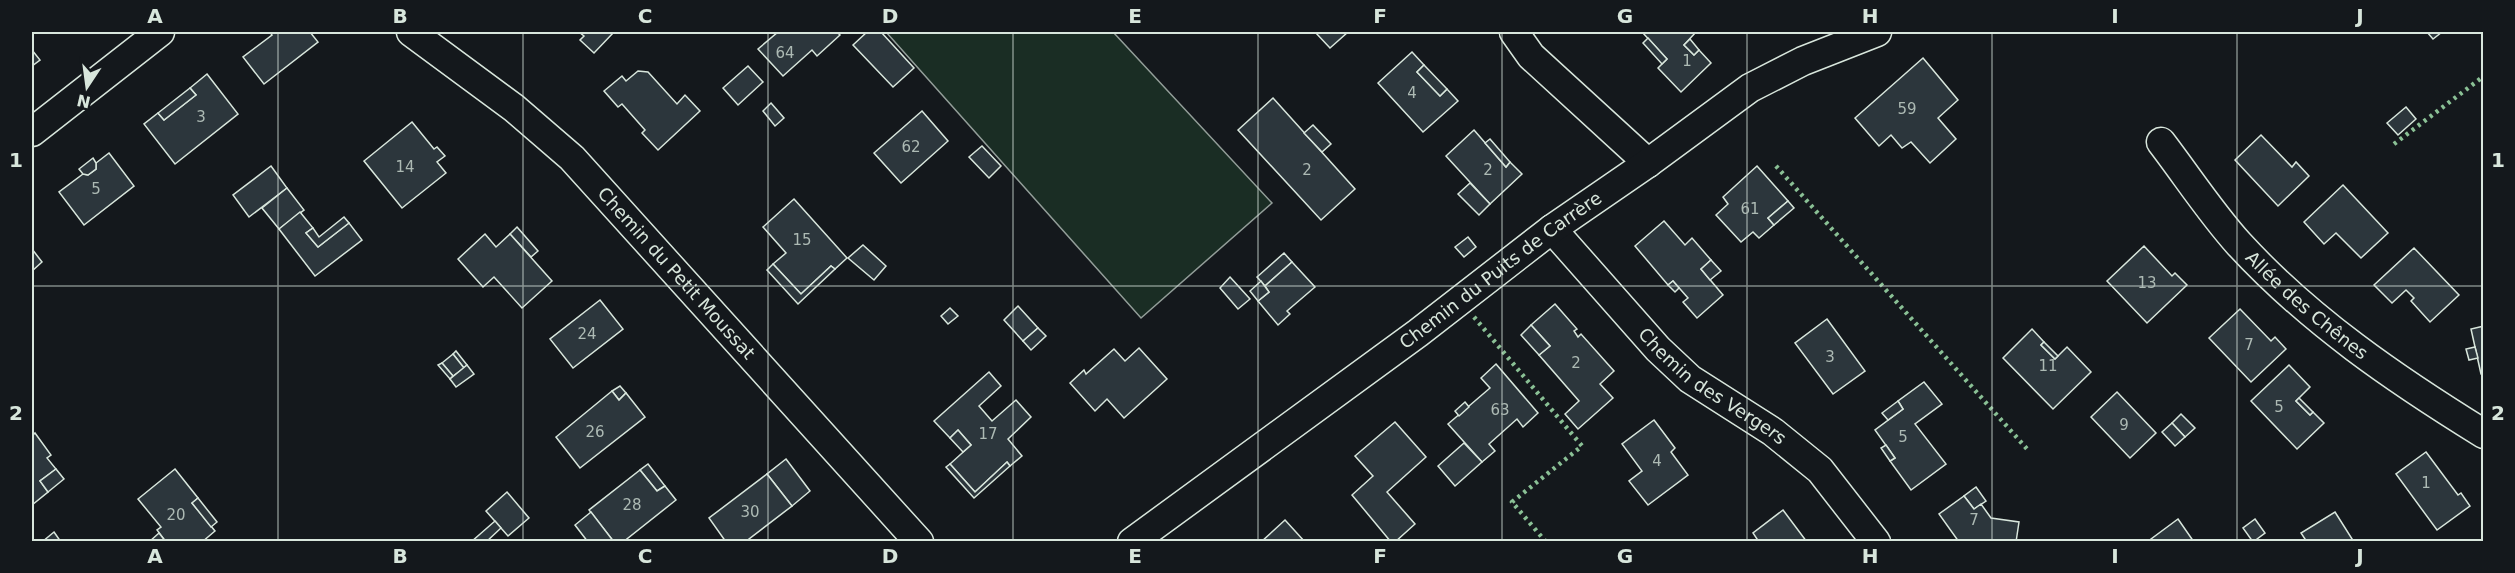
<svg xmlns="http://www.w3.org/2000/svg" width="2515" height="573" font-family="'DejaVu Sans',sans-serif">
	<style>
		.green { fill: #1a2d24; stroke: #939e99; stroke-width: 1.5 }
		.building { fill: #2c363c; stroke: #d8e6dc; stroke-width: 1.5 }
		.lines { fill: none; stroke-linecap: round; stroke-linejoin: round }
		.street-casing { stroke: #d8e6dc; stroke-width: 31 }
		.street { stroke: #14181c; stroke-width: 28 }
		.hedge { stroke: #8ac095; stroke-width: 4.5; stroke-dasharray: 3 4.5; stroke-linecap: butt }
		.grid { fill: none; stroke: #d8e6dc; stroke-width: 1.5; stroke-opacity: 0.55 }
		.labels { text-anchor: middle; stroke-width: 4.5; stroke-linejoin: round; paint-order: stroke }
		.number-label { font-size: 15px; fill: #adbab4 }
		.street-label { font-size: 18px; fill: #d8e6dc; stroke: #14181c }
		.neatline { fill: none; stroke: #d8e6dc; stroke-width: 2 }
		.grid-label { font-size: 20px; text-anchor: middle; font-weight: bold; fill: #d8e6dc }
	</style>
	<rect width="100%" height="100%" fill="#14181c"/>
	<!-- green -->
	<polygon class="green" points="886,32 1113,32 1272,203 1141,318"/>
	<!-- building -->
	<g class="building">
		<polygon points="270,32 310,32 318,42 264,84 243,57 272,35"/>
		<polygon points="579,32 614,32 594,53 580,40 584,36"/>
		<polygon points="778,32 837,32 840,35 817,56 812,50 783,76 758,49"/>
		<polygon points="867,32 881,32 914,68 893,87 853,45"/>
		<polygon points="1315,32 1348,32 1330,48"/>
		<polygon points="1642,32 1696,32 1684,45 1694,55 1699,50 1711,63 1681,92 1658,68 1667,59"/>
		<polygon points="2427,32 2442,32 2433,39"/>
		<polygon points="1648,38 1667,59 1662,64 1643,43"/>
		<polygon points="1690,39 1699,50 1694,55 1684,45"/>
		<polygon points="32,50 40,60 32,66"/>
		<polygon points="1412,52 1424,65 1417,72 1440,96 1447,89 1458,101 1423,132 1378,83"/>
		<polygon points="1923,58 1958,100 1938,118 1956,139 1930,163 1911,142 1902,148 1891,135 1879,146 1855,118"/>
		<polygon points="1424,65 1447,89 1440,96 1417,72"/>
		<polygon points="748,66 763,82 738,105 723,88"/>
		<polygon points="638,71 648,72 677,104 685,95 700,111 658,150 642,133 645,130 622,104 618,107 604,91 622,76 626,81"/>
		<polygon points="207,74 238,114 175,164 144,124 158,113 164,120 196,95 190,88"/>
		<polygon points="190,88 196,95 164,120 158,113"/>
		<polygon points="1273,98 1355,189 1321,220 1238,130"/>
		<polygon points="771,103 784,118 775,126 763,111"/>
		<polygon points="2406,107 2416,119 2398,135 2387,123"/>
		<polygon points="922,111 948,141 901,183 874,153"/>
		<polygon points="412,122 434,149 437,147 445,156 437,162 446,173 402,208 364,161"/>
		<polygon points="1313,125 1331,144 1322,152 1304,133"/>
		<polygon points="1474,130 1506,167 1510,162 1522,174 1490,204 1446,156"/>
		<polygon points="2261,135 2292,167 2296,162 2309,176 2278,206 2235,160"/>
		<polygon points="1490,139 1510,162 1506,167 1485,143"/>
		<polygon points="982,146 1001,166 989,178 969,157"/>
		<polygon points="109,153 134,186 84,225 59,192 83,174 88,175 96,169 96,163"/>
		<polygon points="93,158 96,163 96,169 88,175 83,174 79,169"/>
		<polygon points="271,166 287,188 249,217 233,195"/>
		<polygon points="1757,166 1788,201 1768,218 1774,225 1759,238 1753,232 1741,242 1716,215 1728,204 1723,197"/>
		<polygon points="1470,183 1490,204 1479,215 1458,194"/>
		<polygon points="2343,185 2388,233 2361,258 2336,233 2324,244 2304,222"/>
		<polygon points="287,188 304,210 279,229 262,208"/>
		<polygon points="794,199 847,258 835,269 831,266 801,294 773,264 786,253 763,227"/>
		<polygon points="1788,201 1794,208 1774,225 1768,218"/>
		<polygon points="300,212 313,228 306,233 318,247 349,223 362,240 315,276 279,229"/>
		<polygon points="344,217 349,223 318,247 306,233 313,228 319,237"/>
		<polygon points="1664,221 1685,245 1692,238 1711,260 1701,269 1723,295 1697,318 1683,302 1688,298 1673,281 1668,285 1635,246"/>
		<polygon points="517,227 538,251 531,257 510,234"/>
		<polygon points="485,234 496,247 510,234 552,281 522,308 494,277 483,287 458,259"/>
		<polygon points="1468,237 1476,247 1464,257 1455,247"/>
		<polygon points="863,245 886,266 874,280 848,258"/>
		<polygon points="2144,246 2172,276 2175,273 2187,285 2147,323 2107,281"/>
		<polygon points="2414,248 2459,295 2430,322 2411,301 2414,298 2406,290 2392,303 2374,285"/>
		<polygon points="32,249 42,262 32,271"/>
		<polygon points="1284,253 1292,262 1265,286 1257,277"/>
		<polygon points="1711,260 1721,271 1710,280 1701,269"/>
		<polygon points="1292,262 1315,287 1287,311 1290,314 1278,325 1258,301 1269,292 1265,286"/>
		<polygon points="773,264 801,294 831,266 835,269 798,304 767,270"/>
		<polygon points="1230,277 1250,299 1238,309 1220,288"/>
		<polygon points="1261,281 1269,292 1258,301 1250,291"/>
		<polygon points="1673,281 1679,288 1675,292 1668,285"/>
		<polygon points="600,300 623,329 573,368 550,339"/>
		<polygon points="1555,304 1577,329 1574,331 1578,337 1581,334 1614,371 1600,384 1613,398 1578,429 1565,414 1579,401 1539,355 1550,346 1531,325"/>
		<polygon points="1018,306 1038,328 1023,341 1004,320"/>
		<polygon points="950,308 958,316 948,324 941,316"/>
		<polygon points="2240,309 2271,341 2275,337 2286,349 2251,382 2209,338"/>
		<polygon points="1827,319 1865,371 1833,394 1795,343"/>
		<polygon points="1531,325 1550,346 1539,355 1521,335"/>
		<polygon points="2484,326 2484,374 2481,374 2471,329"/>
		<polygon points="1038,328 1046,336 1031,350 1023,341"/>
		<polygon points="2032,329 2044,342 2041,345 2055,359 2067,347 2091,372 2053,409 2003,358"/>
		<polygon points="2044,342 2058,356 2055,359 2041,345"/>
		<polygon points="2475,347 2478,358 2469,360 2466,349"/>
		<polygon points="1139,348 1167,379 1124,418 1107,399 1095,411 1070,383 1084,370 1086,374 1114,349 1125,361"/>
		<polygon points="456,351 467,365 464,368 453,354"/>
		<polygon points="453,354 464,368 453,376 442,363"/>
		<polygon points="442,363 453,376 450,379 438,365"/>
		<polygon points="1496,364 1538,413 1523,427 1517,419 1489,444 1495,451 1482,462 1448,424 1490,388 1481,378"/>
		<polygon points="467,365 474,374 456,387 450,379"/>
		<polygon points="2289,365 2310,387 2296,401 2310,415 2313,412 2324,423 2297,449 2251,401"/>
		<polygon points="989,372 1001,386 979,406 992,421 1016,400 1031,417 1008,439 1022,456 1010,466 1007,462 975,492 950,464 971,445 958,430 950,438 934,421"/>
		<polygon points="1924,382 1942,404 1915,424 1946,464 1911,490 1890,461 1895,458 1875,430 1903,409 1898,401"/>
		<polygon points="620,386 626,393 619,400 612,391"/>
		<polygon points="612,391 619,400 626,393 645,417 580,468 556,437"/>
		<polygon points="2117,392 2156,433 2130,458 2091,417"/>
		<polygon points="2299,398 2313,412 2310,415 2296,401"/>
		<polygon points="1898,401 1903,409 1888,420 1882,413"/>
		<polygon points="1465,402 1469,407 1459,416 1455,411"/>
		<polygon points="2181,414 2195,428 2185,437 2172,423"/>
		<polygon points="1654,420 1675,448 1671,452 1688,475 1648,505 1629,481 1642,471 1622,444"/>
		<polygon points="1395,422 1426,457 1387,492 1415,524 1395,542 1391,542 1352,495 1373,476 1355,456"/>
		<polygon points="2172,423 2185,437 2175,446 2162,432"/>
		<polygon points="958,430 971,445 963,452 950,438"/>
		<polygon points="35,433 51,455 47,458 56,469 40,481 48,492 32,505 32,436"/>
		<polygon points="1464,443 1482,462 1455,486 1438,466"/>
		<polygon points="1886,445 1895,458 1890,461 1881,448"/>
		<polygon points="2426,452 2458,495 2461,493 2470,506 2437,530 2396,474"/>
		<polygon points="786,459 810,491 792,506 767,474"/>
		<polygon points="1007,462 1010,466 974,498 946,467 950,464 975,492"/>
		<polygon points="648,464 665,486 657,491 640,470"/>
		<polygon points="56,469 64,479 48,492 40,481"/>
		<polygon points="175,469 198,498 192,503 215,531 202,542 166,542 157,530 161,527 138,499"/>
		<polygon points="640,470 657,491 665,486 676,500 623,542 614,542 589,510"/>
		<polygon points="767,474 792,506 745,542 726,542 709,518"/>
		<polygon points="1976,487 1986,501 1974,509 1964,496"/>
		<polygon points="507,492 529,518 508,536 486,511"/>
		<polygon points="1964,496 1974,509 1981,504 1991,518 2019,522 2016,542 1959,542 1939,514"/>
		<polygon points="198,498 217,522 211,527 192,503"/>
		<polygon points="1783,510 1807,542 1759,542 1753,533"/>
		<polygon points="591,512 614,542 588,542 575,525"/>
		<polygon points="2335,512 2354,542 2307,542 2301,533"/>
		<polygon points="2178,519 2194,542 2147,542"/>
		<polygon points="2255,519 2265,533 2253,542 2243,528"/>
		<polygon points="1285,520 1305,542 1261,542"/>
		<polygon points="495,521 501,528 486,542 471,542"/>
		<polygon points="54,532 61,542 42,542"/>
		<polygon points="159,533 166,542 149,542"/>
	</g>
	<g class="lines">
		<!-- street casing -->
		<g class="street-casing">
			<g id="street">
				<path id="s1" d="M 411,32 L 514,108 L 572,158 L 919,542"/>
				<polyline points="1514,32 1531,56 1648,163"/>
				<polyline points="32,132 160,32"/>
				<path id="s2" d="M 2161,142 C 2187,176 2211,213 2239,244 C 2310,321 2395,379 2484,434"/>
				<path id="s3" d="M 1552,229 L 1658,349 L 1690,379 L 1773,432 L 1820,470 L 1876,542"/>
				<path id="s4" d="M 1132,542 L 1418,333 L 1552,229 L 1648,163 L 1750,88 L 1803,61 L 1877,32"/>
			</g>
		</g>
		<!-- street -->
		<use href="#street" class="street"/>
		<!-- hedge -->
		<g class="hedge">
			<polyline points="2394,144 2484,76"/>
			<polyline points="1776,166 2027,449"/>
			<polyline points="1474,317 1582,446 1512,502 1546,542"/>
		</g>
	</g>
	<!-- grid -->
	<path class="grid" d="M 278,32 L 278,542M 523,32 L 523,542M 768,32 L 768,542M 1013,32 L 1013,542M 1258,32 L 1258,542M 1502,32 L 1502,542M 1747,32 L 1747,542M 1992,32 L 1992,542M 2237,32 L 2237,542M 32,286 L 2484,286"/>
	<g class="labels">
		<!-- number labels -->
		<g class="number-label">
			<text x="785" y="58">64</text>
			<text x="1687" y="66">1</text>
			<text x="1412" y="98">4</text>
			<text x="1907" y="114">59</text>
			<text x="201" y="122">3</text>
			<text x="911" y="152">62</text>
			<text x="405" y="172">14</text>
			<text x="1307" y="175">2</text>
			<text x="1488" y="175">2</text>
			<text x="96" y="194">5</text>
			<text x="1750" y="214">61</text>
			<text x="802" y="245">15</text>
			<text x="2147" y="288">13</text>
			<text x="587" y="339">24</text>
			<text x="2249" y="350">7</text>
			<text x="1830" y="362">3</text>
			<text x="1576" y="368">2</text>
			<text x="2048" y="371">11</text>
			<text x="2279" y="412">5</text>
			<text x="1500" y="415">63</text>
			<text x="2124" y="430">9</text>
			<text x="595" y="437">26</text>
			<text x="988" y="439">17</text>
			<text x="1903" y="442">5</text>
			<text x="1657" y="466">4</text>
			<text x="2426" y="488">1</text>
			<text x="632" y="510">28</text>
			<text x="750" y="517">30</text>
			<text x="176" y="520">20</text>
			<text x="1974" y="525">7</text>
		</g>
		<!-- street labels -->
		<g class="street-label">
			<text dy="6" stroke="none"><textPath href="#s4" startOffset="458">Chemin du Puits de Carrère</textPath></text>
			<text dy="6" stroke="none"><textPath href="#s1" startOffset="360">Chemin du Petit Moussat</textPath></text>
			<text dy="6" stroke="none"><textPath href="#s2" startOffset="220">Allée des Chênes</textPath></text>
			<text dy="6" stroke="none"><textPath href="#s3" startOffset="226">Chemin des Vergers</textPath></text>
		</g>
	</g>
	<!-- border -->
	<rect width="2515" height="573" fill="none" stroke="#14181c" stroke-width="66"/>
	<!-- north arrow -->
	<g transform="translate(87 87) rotate(193)" stroke="#14181c" stroke-width="4.5" paint-order="stroke">
	<path d="M0-4.5L10 22L0 15L-10 22Z" fill="#d8e6dc"/>
	<text y="-9" font-size="16" font-weight="bold" text-anchor="middle" fill="#d8e6dc">N</text>
	</g>
	<rect x="33" y="33" width="2449" height="507" class="neatline"/>
	<g class="grid-label">
		<text x="155" y="23">A</text>
		<text x="400" y="23">B</text>
		<text x="645" y="23">C</text>
		<text x="890" y="23">D</text>
		<text x="1135" y="23">E</text>
		<text x="1380" y="23">F</text>
		<text x="1625" y="23">G</text>
		<text x="1870" y="23">H</text>
		<text x="2115" y="23">I</text>
		<text x="2360" y="23">J</text>
		<text x="16" y="167">1</text>
		<text x="2498" y="167">1</text>
		<text x="16" y="420">2</text>
		<text x="2498" y="420">2</text>
		<text x="155" y="563">A</text>
		<text x="400" y="563">B</text>
		<text x="645" y="563">C</text>
		<text x="890" y="563">D</text>
		<text x="1135" y="563">E</text>
		<text x="1380" y="563">F</text>
		<text x="1625" y="563">G</text>
		<text x="1870" y="563">H</text>
		<text x="2115" y="563">I</text>
		<text x="2360" y="563">J</text>
	</g>
</svg>
